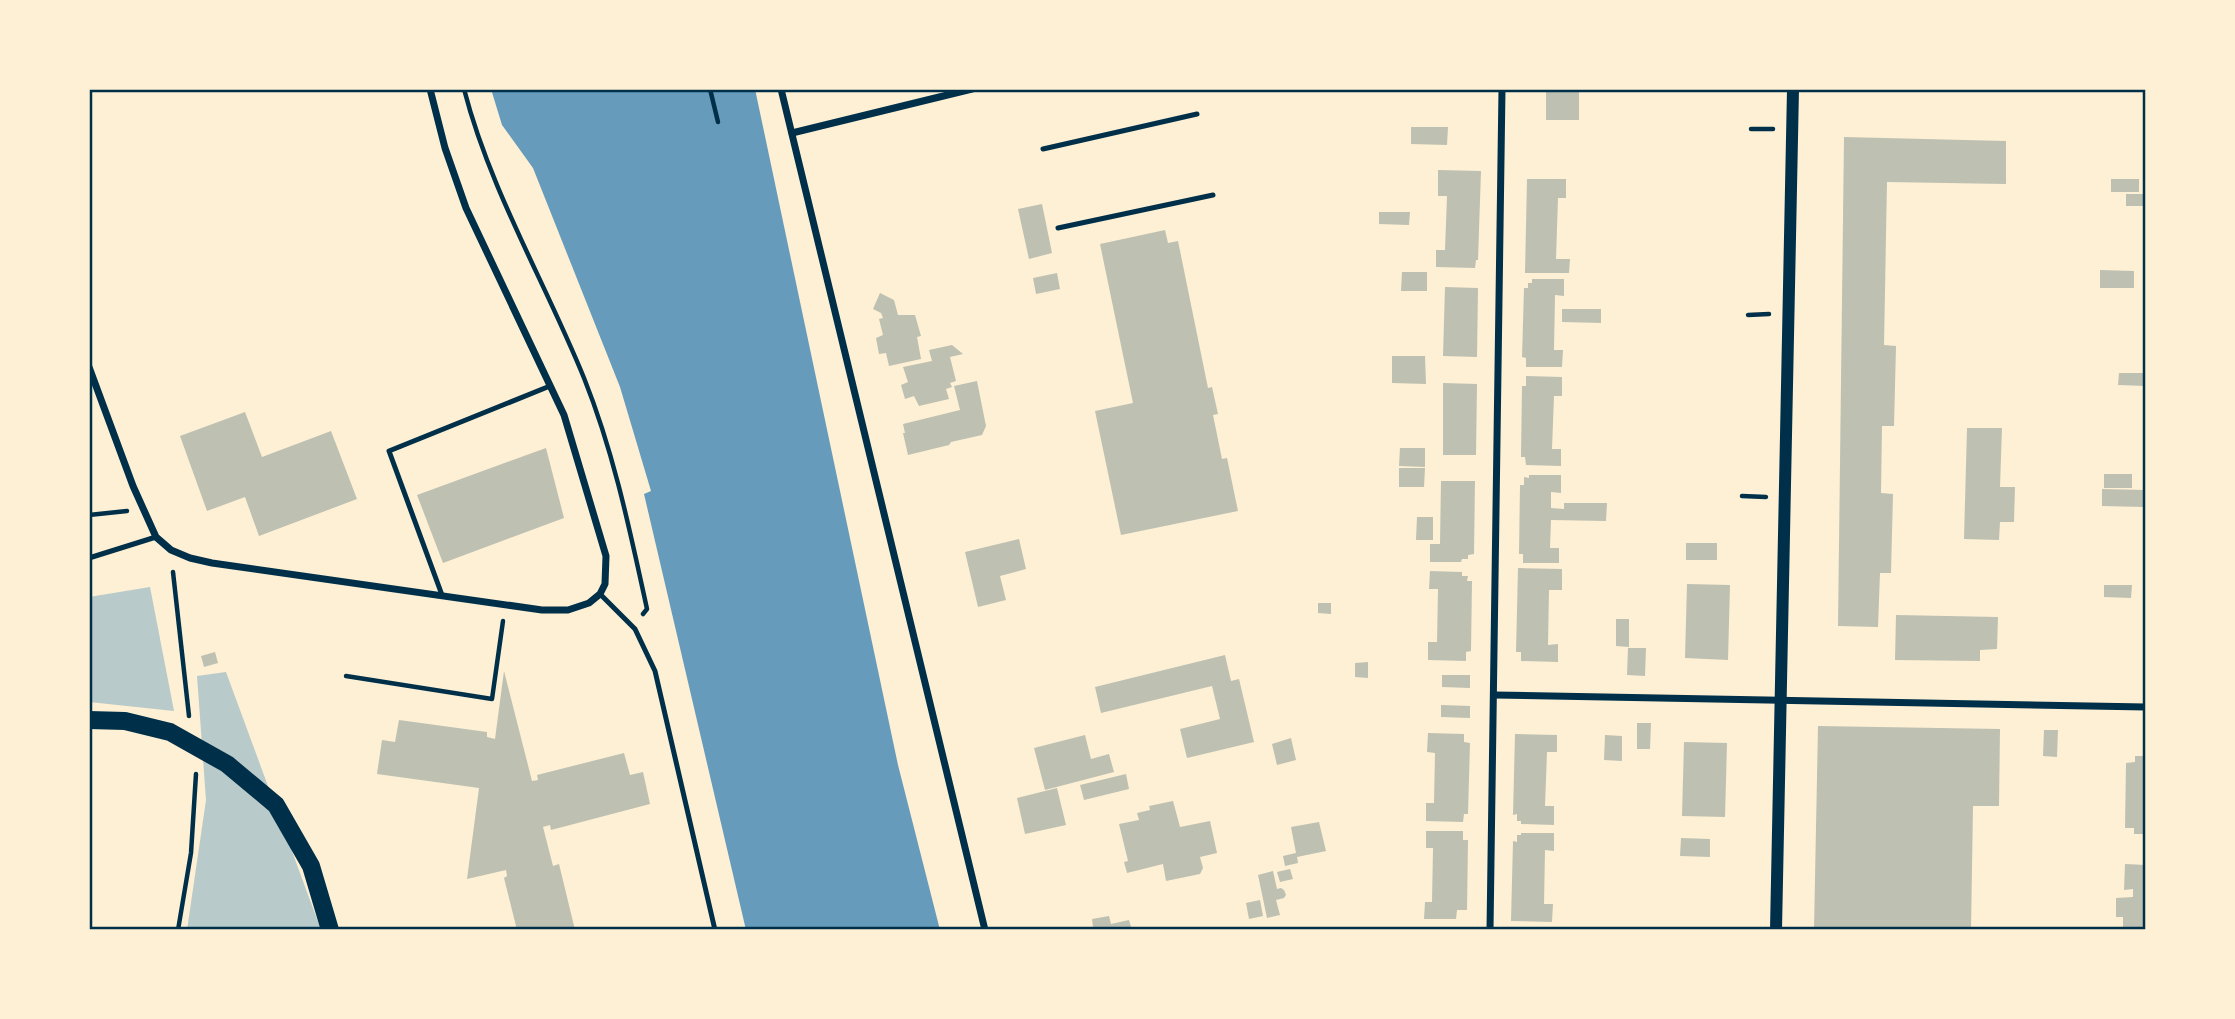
<svg xmlns="http://www.w3.org/2000/svg" width="2235" height="1019" font-family="Georgia,serif">
	<style>
		.green { fill: #b9caca }
		.water { fill: #669bbc }
		.building { fill: #bec0b2 }
		.lines { fill: none; stroke-linecap: round; stroke-linejoin: round }
		.path { stroke: #003049; stroke-width: 4.5 }
		.service { stroke: #003049; stroke-width: 5 }
		.minor { stroke: #003049; stroke-width: 7 }
		.tertiary { stroke: #003049; stroke-width: 12 }
		.primary { stroke: #003049; stroke-width: 18 }
		.neatline { fill: none; stroke: #003049; stroke-width: 2.5 }
	</style>
	<rect width="100%" height="100%" fill="#fdf0d5"/>
	<!-- green -->
	<g class="green">
		<polygon points="150,587 174,711 89,702 89,597"/>
		<polygon points="226,672 321,930 187,930 206,800 197,676"/>
	</g>
	<!-- water -->
	<polygon class="water" points="491,89 755,89 898,765 940,930 746,930 644,494 651,491 620,387 533,168 502,125"/>
	<!-- building -->
	<g class="building">
		<rect x="1546" y="90" width="33" height="30"/>
		<polygon points="1411,127 1448,127 1447,145 1411,144"/>
		<polygon points="1844,137 2006,141 2006,184 1887,182 1884,345 1896,346 1894,426 1882,426 1881,493 1893,494 1891,573 1880,573 1878,627 1838,626"/>
		<polygon points="1438,170 1481,171 1478,260 1476,260 1475,268 1436,267 1436,250 1445,250 1447,196 1438,196"/>
		<polygon points="1527,179 1566,179 1566,198 1558,198 1556,259 1570,259 1569,273 1525,273"/>
		<rect x="2111" y="179" width="28" height="13"/>
		<rect x="2126" y="194" width="20" height="12"/>
		<polygon points="1042,204 1052,253 1029,259 1018,209"/>
		<polygon points="1379,212 1410,212 1409,225 1379,224"/>
		<polygon points="1165,230 1168,243 1178,241 1208,388 1212,387 1218,414 1213,415 1222,459 1227,458 1238,511 1121,535 1095,411 1133,403 1100,244"/>
		<polygon points="2100,270 2134,271 2134,288 2100,288"/>
		<polygon points="1402,272 1427,272 1427,291 1401,291"/>
		<polygon points="1057,273 1060,289 1036,294 1033,278"/>
		<polygon points="1532,279 1564,279 1564,296 1555,295 1554,350 1563,350 1562,367 1526,367 1526,358 1522,357 1524,288 1528,288 1528,283 1532,283"/>
		<polygon points="1445,287 1478,288 1477,357 1443,356"/>
		<polygon points="880,293 894,300 898,315 915,315 921,336 917,337 921,359 889,366 886,353 879,354 876,338 883,335 879,319 883,318 881,313 873,309"/>
		<polygon points="1562,309 1601,309 1601,323 1562,322"/>
		<polygon points="952,345 963,354 950,357 956,381 950,383 952,387 946,389 949,399 919,406 914,396 905,399 901,385 908,382 903,367 932,361 929,350"/>
		<polygon points="1392,356 1425,356 1426,384 1392,383"/>
		<polygon points="2119,373 2146,373 2146,386 2118,385"/>
		<polygon points="1526,376 1562,377 1562,396 1554,396 1552,449 1561,449 1561,466 1526,465 1525,457 1521,457 1522,386 1526,386"/>
		<polygon points="977,381 986,426 982,435 951,442 949,445 908,455 903,433 905,433 903,424 960,410 954,386"/>
		<polygon points="1443,383 1477,384 1476,455 1443,455"/>
		<polygon points="245,412 262,457 331,431 357,499 259,536 245,497 207,511 180,436"/>
		<polygon points="1967,428 2002,428 2000,487 2015,487 2014,522 2000,522 1999,540 1964,539"/>
		<polygon points="546,448 564,518 443,563 417,495"/>
		<polygon points="1400,448 1425,448 1425,467 1399,466"/>
		<polygon points="1399,468 1425,468 1424,487 1399,487"/>
		<rect x="2104" y="474" width="28" height="14"/>
		<polygon points="1529,475 1561,475 1561,493 1551,492 1551,508 1564,509 1564,503 1607,503 1606,521 1551,520 1550,548 1559,548 1559,563 1523,563 1523,554 1519,554 1520,485 1524,485 1524,477 1529,478"/>
		<polygon points="1441,481 1475,481 1474,554 1468,555 1468,559 1462,559 1461,562 1430,562 1430,544 1440,544"/>
		<polygon points="2102,489 2144,490 2143,507 2102,506"/>
		<polygon points="1417,517 1433,517 1433,540 1416,540"/>
		<polygon points="1019,539 1026,569 1000,576 1006,600 978,607 965,552"/>
		<rect x="1686" y="543" width="31" height="17"/>
		<polygon points="1518,568 1562,569 1562,590 1549,590 1548,645 1558,644 1558,662 1521,661 1521,652 1516,652"/>
		<polygon points="1430,571 1462,572 1462,576 1468,576 1467,581 1472,581 1471,651 1466,652 1466,661 1428,660 1428,642 1437,642 1438,589 1429,589"/>
		<polygon points="1687,584 1730,585 1728,660 1685,658"/>
		<polygon points="2104,585 2132,585 2131,598 2104,597"/>
		<polygon points="1318,603 1331,603 1331,614 1318,613"/>
		<polygon points="1896,615 1998,617 1997,649 1980,650 1980,661 1895,660"/>
		<polygon points="1616,619 1629,619 1629,647 1616,646"/>
		<polygon points="1628,648 1646,648 1645,676 1627,675"/>
		<polygon points="215,652 218,663 204,667 201,656"/>
		<polygon points="1225,655 1231,681 1239,679 1254,742 1187,758 1180,729 1220,719 1212,686 1101,713 1095,687"/>
		<polygon points="1368,662 1368,678 1355,677 1355,663"/>
		<polygon points="504,671 532,781 538,780 537,775 624,753 630,775 643,772 650,804 551,830 550,825 543,827 553,866 559,864 575,930 517,930 504,878 507,876 506,870 467,879 479,788 377,774 382,740 395,742 399,720 487,732 487,737 495,739"/>
		<polygon points="1442,675 1470,675 1470,688 1442,687"/>
		<polygon points="1441,705 1470,706 1470,718 1441,717"/>
		<polygon points="1637,723 1651,723 1650,749 1637,749"/>
		<polygon points="1818,726 2000,729 1999,806 1973,806 1971,930 1814,930"/>
		<polygon points="2044,730 2058,730 2057,757 2043,756"/>
		<polygon points="1428,733 1464,734 1464,742 1470,743 1468,814 1464,814 1463,822 1426,821 1426,803 1434,803 1435,753 1427,752"/>
		<polygon points="1515,734 1557,735 1557,752 1547,752 1545,806 1554,806 1554,825 1521,824 1521,821 1517,821 1517,814 1513,815"/>
		<polygon points="1085,735 1091,759 1109,754 1114,772 1045,790 1034,748"/>
		<polygon points="1605,735 1622,736 1622,761 1604,760"/>
		<polygon points="1291,738 1296,760 1277,765 1272,744"/>
		<polygon points="1684,742 1727,743 1725,817 1682,816"/>
		<polygon points="2135,756 2146,756 2146,834 2134,834 2134,828 2125,828 2126,763 2135,762"/>
		<polygon points="1126,774 1129,789 1084,800 1080,785"/>
		<polygon points="1057,788 1066,825 1025,834 1017,798"/>
		<polygon points="1173,801 1180,827 1210,821 1217,853 1200,857 1203,868 1200,874 1166,881 1163,864 1127,873 1124,862 1128,861 1119,824 1139,820 1137,813 1150,810 1149,806"/>
		<polygon points="1319,822 1326,851 1297,857 1298,863 1285,866 1283,856 1296,853 1291,827"/>
		<polygon points="1426,831 1463,831 1463,840 1468,840 1467,910 1457,910 1456,919 1424,919 1425,902 1432,902 1433,848 1426,848"/>
		<polygon points="1521,833 1554,833 1554,851 1545,850 1544,904 1553,904 1552,922 1511,921 1513,841 1517,842 1517,835 1521,835"/>
		<polygon points="1681,838 1710,839 1710,857 1680,856"/>
		<polygon points="2125,864 2146,865 2146,930 2123,930 2123,917 2116,917 2116,898 2133,897 2133,889 2124,890"/>
		<polygon points="1290,869 1293,879 1280,882 1277,872"/>
		<polygon points="1273,871 1277,889 1281,888 1284,890 1286,895 1284,898 1276,900 1280,915 1267,918 1258,875"/>
		<polygon points="1260,900 1263,916 1249,919 1246,903"/>
		<polygon points="1109,916 1111,924 1129,920 1132,930 1088,930 1093,927 1092,919"/>
	</g>
	<g class="lines">
		<!-- path -->
		<g class="path">
			<path d="M 464,89 C 490,190 545,282 584,378 C 614,453 630,531 647,609 L 643,614"/>
			<polyline points="710,89 718,122"/>
			<polyline points="1751,129 1773,129"/>
			<polyline points="1748,315 1769,314"/>
			<polyline points="1742,496 1766,497"/>
			<polyline points="89,515 127,511"/>
			<polyline points="173,572 189,716"/>
			<polyline points="346,676 492,699 503,621"/>
			<polyline points="178,930 191,853 196,774"/>
		</g>
		<!-- service -->
		<g class="service">
			<polyline points="1043,149 1197,114"/>
			<polyline points="1058,228 1213,195"/>
			<polyline points="89,558 156,537"/>
			<polyline points="600,594 635,629 655,671 715,930"/>
			<polyline points="442,595 389,451 550,386"/>
		</g>
		<!-- minor -->
		<g class="minor">
			<polyline points="781,89 985,930"/>
			<polyline points="792,133 972,89"/>
			<polyline points="89,367 133,486 156,537 171,550 190,558 212,563 542,610 568,610 589,603 600,594 605,584 606,556 564,415 466,208 445,148 430,89"/>
			<polyline points="1494,695 2146,707"/>
			<polyline points="1490,930 1502,89"/>
		</g>
		<!-- tertiary -->
		<polyline class="tertiary" points="1776,930 1793,89"/>
		<!-- primary -->
		<polyline class="primary" points="89,720 125,721 170,732 227,764 276,805 311,866 330,930"/>
	</g>
	<!-- border -->
	<rect width="2235" height="1019" fill="none" stroke="#fdf0d5" stroke-width="182"/>
	<rect x="91" y="91" width="2053" height="837" class="neatline"/>
</svg>
